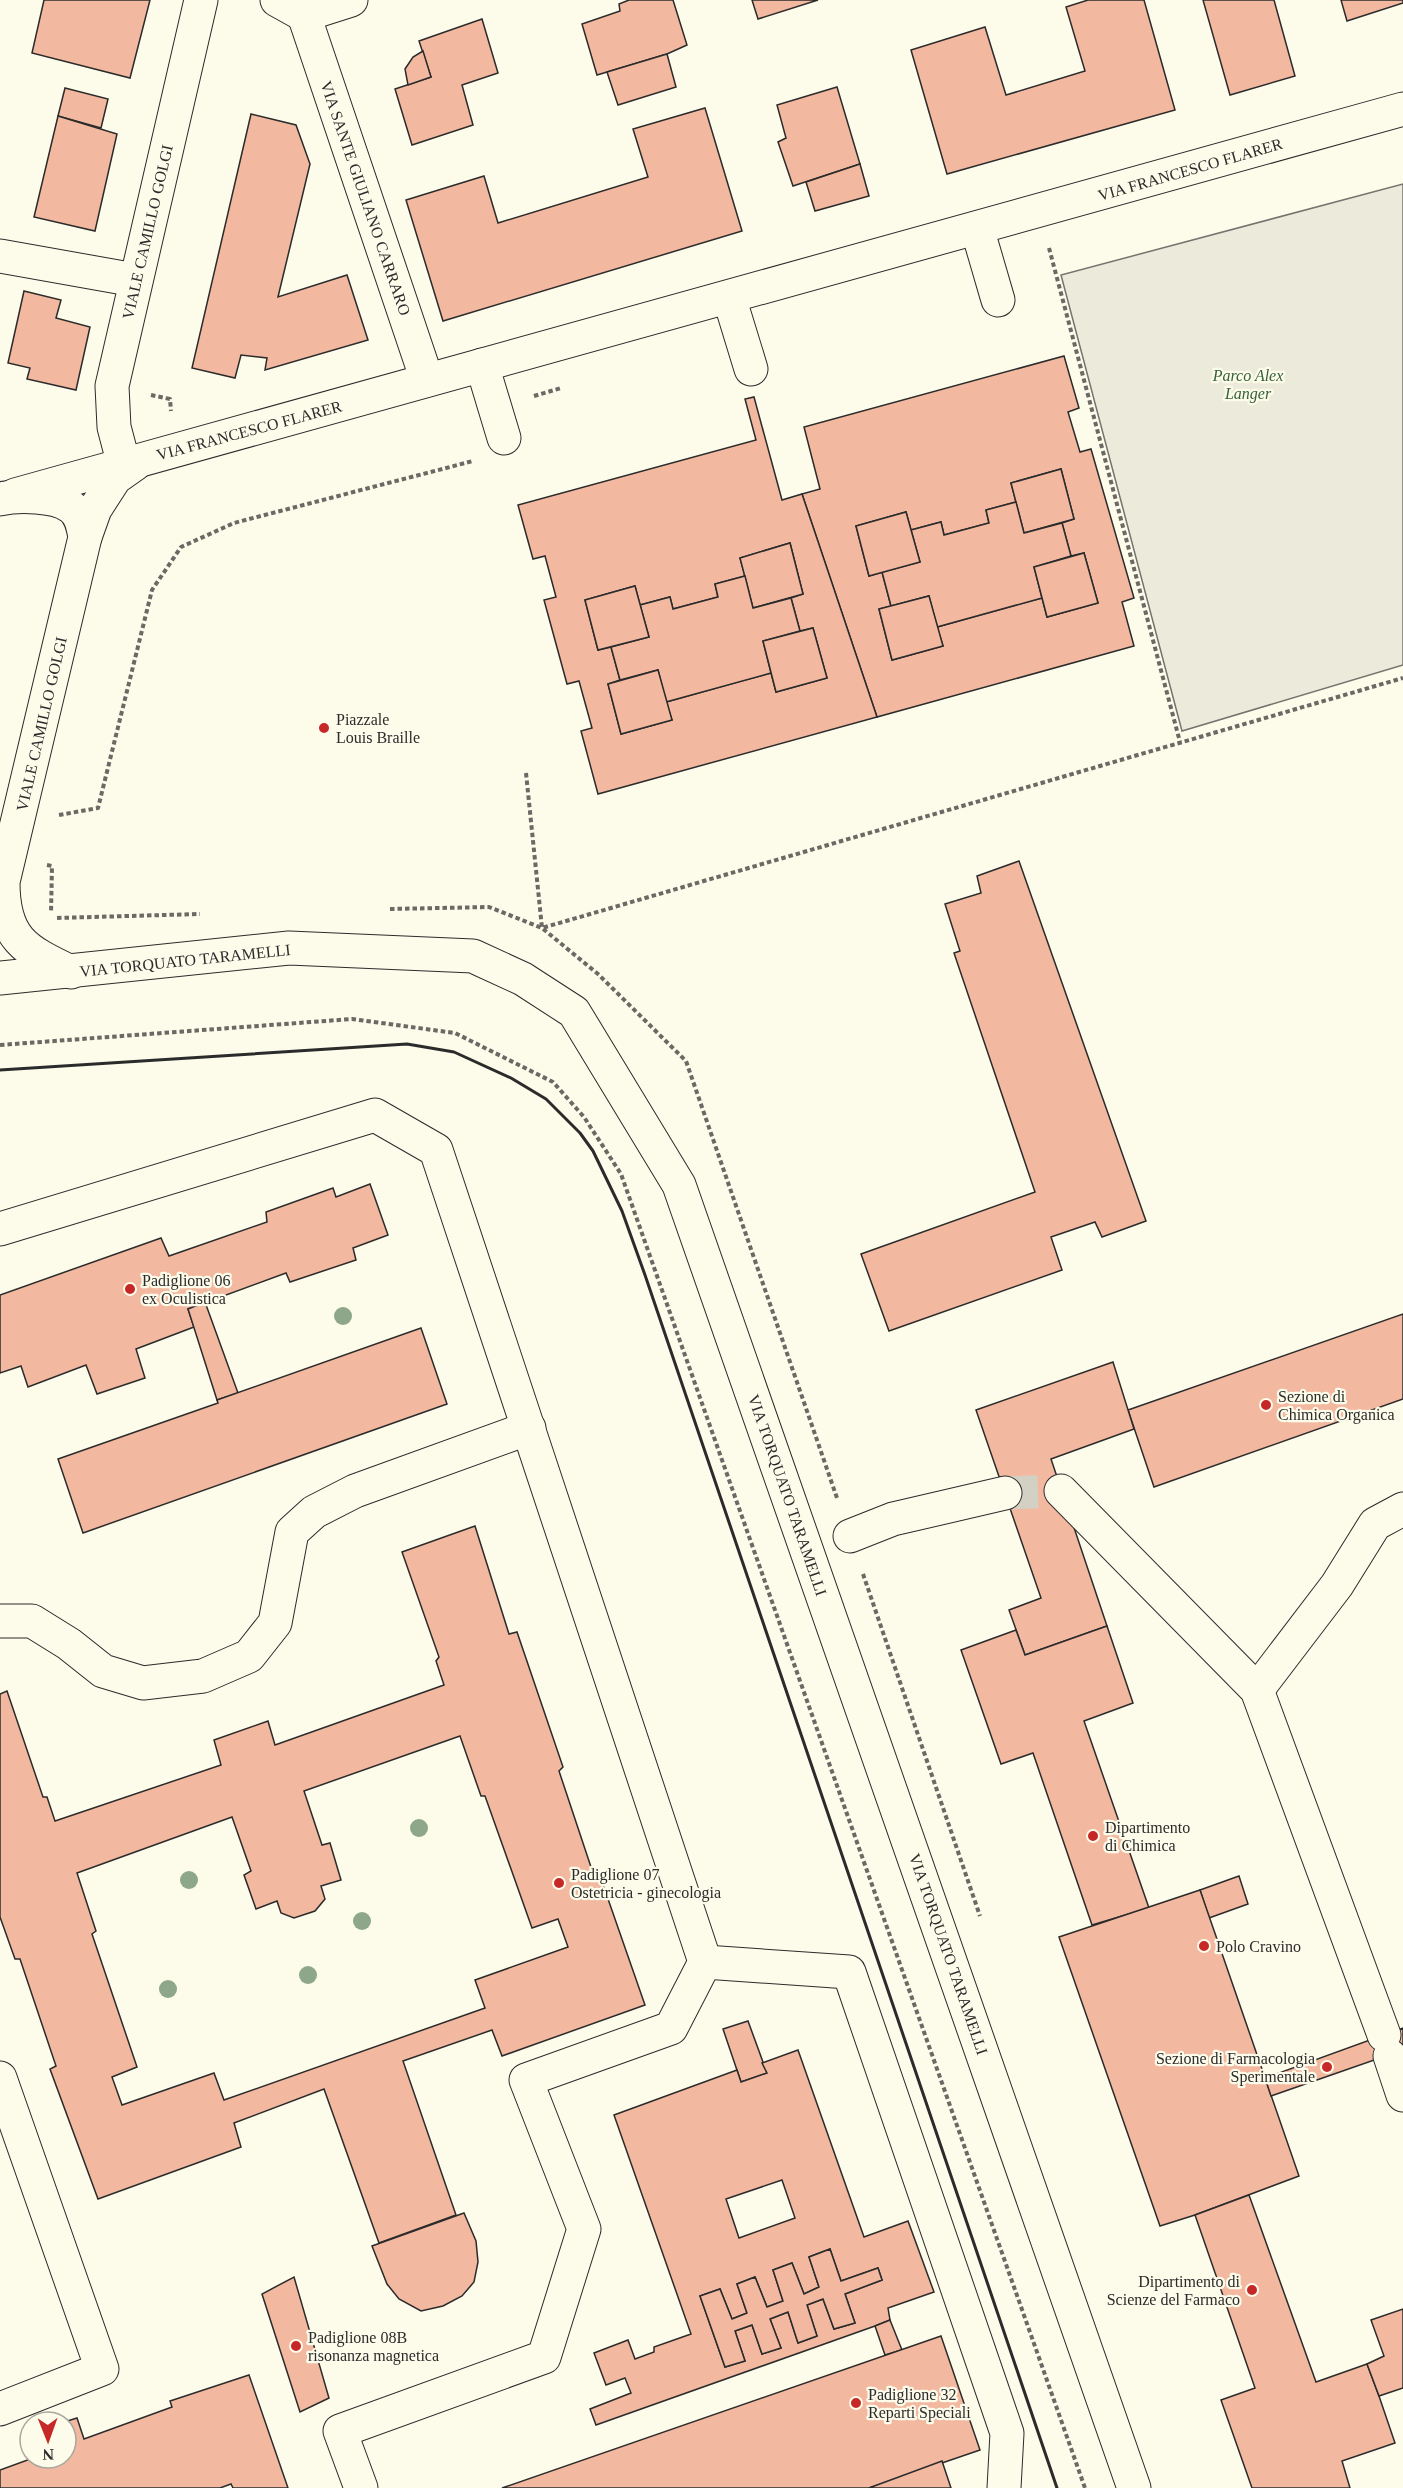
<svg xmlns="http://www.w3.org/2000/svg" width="1403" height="2488" font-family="'Times New Roman',serif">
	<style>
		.green { fill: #ecebdb; stroke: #74746e; stroke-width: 1.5 }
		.building { fill: #f2b8a0; stroke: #2b2b2b; stroke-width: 1.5; fill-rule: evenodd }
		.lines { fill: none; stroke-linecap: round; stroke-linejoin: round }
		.minor-tunnel { stroke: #d3d1c4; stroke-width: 33; stroke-dasharray: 33 16; stroke-linecap: butt }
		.minor-casing { stroke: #2b2b2b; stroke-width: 35 }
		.major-casing { stroke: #2b2b2b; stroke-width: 35 }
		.path { stroke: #6a6964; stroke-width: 4; stroke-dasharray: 4.5 3; stroke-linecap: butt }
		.minor { stroke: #fdfbea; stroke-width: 33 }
		.major { stroke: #fdfbea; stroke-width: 33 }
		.wall { stroke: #2b2b2b; stroke-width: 3 }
		.tree { fill: #8ea78a }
		.poi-dot { fill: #c62828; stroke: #fdfbea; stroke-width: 2 }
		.labels { text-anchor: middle; stroke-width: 4.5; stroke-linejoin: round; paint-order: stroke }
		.street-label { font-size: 16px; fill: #2b2b2b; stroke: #fdfbea }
		.park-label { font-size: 16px; font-style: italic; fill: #34623c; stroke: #fdfbea }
		.poi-label { font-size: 16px; fill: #2b2b2b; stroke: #fdfbea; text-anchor: start }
	</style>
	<rect width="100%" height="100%" fill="#fdfbea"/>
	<!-- green -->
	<polygon class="green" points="1403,184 1403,665 1182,731 1061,275"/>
	<!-- building -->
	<g class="building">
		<polygon points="44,0 150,0 130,78 32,53"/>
		<polygon points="629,0 673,0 687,45 667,54 597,75 582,24 620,11 619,4"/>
		<polygon points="752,0 818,0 758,19"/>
		<polygon points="1088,0 1144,0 1175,110 947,174 911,50 985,27 1006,95 1085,71 1066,7"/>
		<polygon points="1203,0 1274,0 1295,76 1230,95"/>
		<polygon points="1341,0 1403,0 1403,3 1347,21"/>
		<polygon points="482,19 498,73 462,85 473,125 412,145 395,89 431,77 419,41"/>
		<polygon points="423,51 431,77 408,85 405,69 413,57"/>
		<polygon points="667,54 676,87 618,105 607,72"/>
		<polygon points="837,87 860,164 793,186 778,142 786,138 777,105"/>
		<polygon points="65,88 108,99 101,128 58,116"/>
		<polygon points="705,108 742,231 443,321 406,200 484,176 498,223 648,177 633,129"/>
		<polygon points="251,114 296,125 310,164 278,297 347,275 368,340 265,370 267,358 241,355 235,378 192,368"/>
		<polygon points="58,116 117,134 95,231 34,217"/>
		<polygon points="860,164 869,196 815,211 806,182"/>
		<polygon points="24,291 61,300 56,318 90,327 76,390 27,379 30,368 8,363"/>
		<path d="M 1064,356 L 1079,408 L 1068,412 L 1080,452 L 1091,449 L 1134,598 L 1122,602 L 1134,646 L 877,717 L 802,494 L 820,489 L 804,427 ZM 1061,469 L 1074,519 L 1062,523 L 1071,556 L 1084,553 L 1098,603 L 1047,617 L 1042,598 L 1012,606 L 937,627 L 943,646 L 892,660 L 879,609 L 891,606 L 882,572 L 869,576 L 856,526 L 906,512 L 911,530 L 941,522 L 944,535 L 989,523 L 986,510 L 1016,502 L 1011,483 Z"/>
		<path d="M 754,397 L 782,500 L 802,494 L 877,717 L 598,794 L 581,731 L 592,728 L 579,681 L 567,684 L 544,600 L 556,597 L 545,556 L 533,559 L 518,505 L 756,440 L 745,399 ZM 790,543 L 803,594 L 791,598 L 800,631 L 813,628 L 827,678 L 776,692 L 771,673 L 741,681 L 666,702 L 672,720 L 621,734 L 608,684 L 620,680 L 611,647 L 598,650 L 585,600 L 635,586 L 640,605 L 670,597 L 673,609 L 718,597 L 715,584 L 745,576 L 740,558 Z"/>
		<polygon points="1061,469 1074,519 1024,533 1011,483"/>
		<polygon points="1016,502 1024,533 1062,523 1071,556 1034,567 1042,598 937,627 929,596 891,606 882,572 920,562 911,530 941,522 944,535 989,523 986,510"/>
		<polygon points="906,512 920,562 869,576 856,526"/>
		<polygon points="790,543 803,594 753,608 740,558"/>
		<polygon points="1084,553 1098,603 1047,617 1034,567"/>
		<polygon points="745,576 753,608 791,598 800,631 763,641 771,673 666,702 658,670 620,680 611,647 649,637 640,605 670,597 673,609 718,597 715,584"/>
		<polygon points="635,586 649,637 598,650 585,600"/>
		<polygon points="929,596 943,646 892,660 879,609"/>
		<polygon points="813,628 827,678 776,692 763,641"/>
		<polygon points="658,670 672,720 621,734 608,684"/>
		<polygon points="1019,861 1146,1221 1102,1237 1095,1222 1051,1237 1062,1270 889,1331 861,1254 1035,1192 954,953 960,951 945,904 981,893 977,876"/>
		<polygon points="370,1184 388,1235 353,1248 356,1260 290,1282 286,1273 188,1309 194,1327 136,1349 145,1378 97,1394 86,1365 28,1387 21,1366 0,1373 0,1295 161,1238 169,1256 267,1222 266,1212 333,1188 336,1197"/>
		<polygon points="205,1302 238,1393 217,1400 188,1309"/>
		<polygon points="1403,1314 1403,1399 1154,1487 1128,1410"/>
		<polygon points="421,1328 447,1404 83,1533 58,1459 218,1403 217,1400"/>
		<polygon points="1113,1362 1134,1429 1051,1459 1107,1626 1025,1655 1009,1610 1041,1598 976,1410"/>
		<path d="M 475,1526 L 509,1634 L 517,1632 L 563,1767 L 559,1771 L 594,1876 L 600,1876 L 645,2005 L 502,2056 L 492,2030 L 403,2061 L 456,2215 L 379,2243 L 324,2089 L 234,2123 L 241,2147 L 98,2199 L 50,2069 L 56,2066 L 20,1959 L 15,1959 L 0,1917 L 0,1694 L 7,1691 L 43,1797 L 47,1797 L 55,1821 L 221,1765 L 214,1740 L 268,1721 L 275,1745 L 444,1685 L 436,1661 L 439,1657 L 402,1552 ZM 460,1736 L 481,1796 L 485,1796 L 532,1928 L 558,1919 L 568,1947 L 475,1980 L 485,2008 L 224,2100 L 214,2073 L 122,2105 L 112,2077 L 137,2067 L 92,1934 L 96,1931 L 77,1873 L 232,1817 L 251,1871 L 244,1875 L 256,1909 L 277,1901 L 281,1913 L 294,1918 L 315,1911 L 325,1899 L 321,1886 L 341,1880 L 330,1843 L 322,1845 L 304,1791 Z"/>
		<polygon points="1107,1626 1133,1703 1084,1721 1149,1908 1092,1925 1033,1753 1001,1764 961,1650 1016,1630 1025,1655"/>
		<polygon points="1239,1876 1248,1904 1209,1918 1200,1890"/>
		<polygon points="1200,1890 1299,2176 1195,2215 1160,2226 1059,1937"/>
		<polygon points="748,2021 767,2073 741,2082 723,2029"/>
		<polygon points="1403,2028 1403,2050 1271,2096 1265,2078"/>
		<path d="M 798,2050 L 864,2237 L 908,2221 L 934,2292 L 888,2308 L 890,2320 L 875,2326 L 596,2425 L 590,2409 L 631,2393 L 625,2378 L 606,2385 L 594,2353 L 628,2340 L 635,2359 L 654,2352 L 654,2347 L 691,2334 L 614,2115 L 737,2070 L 741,2082 L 767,2073 L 762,2063 ZM 782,2180 L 795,2218 L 739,2238 L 726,2199 ZM 830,2249 L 841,2281 L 878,2268 L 882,2280 L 845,2294 L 855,2323 L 834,2329 L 823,2299 L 807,2305 L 817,2336 L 798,2343 L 788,2312 L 770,2319 L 781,2348 L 762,2354 L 752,2325 L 735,2331 L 745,2361 L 725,2367 L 700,2296 L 720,2289 L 732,2319 L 747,2313 L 737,2284 L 755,2277 L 767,2307 L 783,2301 L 773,2270 L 792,2263 L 804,2294 L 819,2287 L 809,2257 Z"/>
		<polygon points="1249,2195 1316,2382 1367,2364 1379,2396 1395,2443 1342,2461 1350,2488 1252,2488 1221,2400 1255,2388 1195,2215"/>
		<polygon points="464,2213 476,2241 478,2262 474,2282 462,2296 443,2306 421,2311 399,2299 387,2284 372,2246"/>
		<polygon points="830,2249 841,2281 878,2268 882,2280 845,2294 855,2323 834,2329 823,2299 807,2305 817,2336 798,2343 788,2312 770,2319 781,2348 762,2354 752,2325 735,2331 745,2361 725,2367 700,2296 720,2289 732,2319 747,2313 737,2284 755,2277 767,2307 783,2301 773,2270 792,2263 804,2294 819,2287 809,2257"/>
		<polygon points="294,2277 329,2398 300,2412 262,2294"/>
		<polygon points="1403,2309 1403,2388 1379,2396 1367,2364 1384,2356 1371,2320"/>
		<polygon points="890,2320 902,2350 885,2355 875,2326"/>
		<polygon points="941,2336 980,2450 869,2488 502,2488"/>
		<polygon points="249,2375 288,2488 233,2488 231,2484 220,2488 0,2488 0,2470 33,2458 66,2458 64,2422 77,2418 84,2439 172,2407 170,2401"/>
		<polygon points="942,2461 951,2488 869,2488"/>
	</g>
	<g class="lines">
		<!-- minor-tunnel -->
		<polyline class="minor-tunnel" points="1005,1493 1061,1491"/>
		<!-- minor casing -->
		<g class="minor-casing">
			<g id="minor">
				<polyline points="277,0 304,15 351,0"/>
				<polyline points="304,15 427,380"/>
				<polyline points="977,228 998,300"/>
				<polyline points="0,256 135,280"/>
				<polyline points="729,297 751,369"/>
				<polyline points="482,365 504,438"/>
				<polyline points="124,465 114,427 112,386 201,0"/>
				<polyline points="15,495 1403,109"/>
				<polyline points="85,537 95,509 115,478 135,464"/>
				<polyline points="0,1229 375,1115 436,1150 705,1962 671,2028 526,2080 584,2229 544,2357 340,2431 361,2488"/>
				<polyline points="1061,1491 1257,1690 1384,2035"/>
				<polyline points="850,1536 893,1519 1005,1493"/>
				<polyline points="0,1621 32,1621 69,1644 103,1671 143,1683 203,1676 249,1656 275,1623 292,1532 314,1512 355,1491 529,1428"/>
				<polyline points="1257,1690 1337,1585 1375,1524 1403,1509"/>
				<polyline points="705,1962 849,1972 1007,2433 1004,2488"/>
				<polyline points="1390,2056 1403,2095"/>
				<polyline points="0,2078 102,2369 0,2409"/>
			</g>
		</g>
		<!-- major casing -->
		<g class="major-casing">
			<g id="major">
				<path d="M 0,499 C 17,495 56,495 71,507 C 81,514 83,526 85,537 L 3,882 C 3,938 24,950 71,972"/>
				<polyline points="0,978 289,948 473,956 523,979 574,1012 679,1185 1134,2488"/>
			</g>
		</g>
		<!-- path -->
		<g class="path">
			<polyline points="1049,248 1180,742"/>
			<polyline points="151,395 170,399 171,411"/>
			<polyline points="534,396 561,388"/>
			<polyline points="526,773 542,928 1403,678"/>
			<polyline points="59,815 98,808 152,590 181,547 234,523 473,461"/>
			<polyline points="47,865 52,866 51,913"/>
			<polyline points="390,909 489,907 542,928 598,974 686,1061 837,1498"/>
			<polyline points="57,918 200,914"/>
			<polyline points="0,1045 352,1019 455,1033 553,1082 584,1117 621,1174 1085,2488"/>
			<polyline points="863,1574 980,1916"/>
		</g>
		<!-- minor -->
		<use href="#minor" class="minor"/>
		<!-- major -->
		<use href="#major" class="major"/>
		<!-- wall -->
		<polyline class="wall" points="0,1070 407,1044 454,1052 511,1078 546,1099 580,1133 593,1151 622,1211 645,1275 1057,2488"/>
	</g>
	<!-- trees -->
	<g class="tree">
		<circle cx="343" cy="1316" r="9"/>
		<circle cx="419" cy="1828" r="9"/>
		<circle cx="189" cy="1880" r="9"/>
		<circle cx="362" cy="1921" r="9"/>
		<circle cx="308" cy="1975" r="9"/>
		<circle cx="168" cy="1989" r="9"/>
	</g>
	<!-- markers -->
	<g class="poi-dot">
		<circle cx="324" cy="728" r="6"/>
		<circle cx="130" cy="1289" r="6"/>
		<circle cx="1266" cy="1405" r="6"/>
		<circle cx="1093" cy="1836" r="6"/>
		<circle cx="559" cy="1883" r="6"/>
		<circle cx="1204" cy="1946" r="6"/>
		<circle cx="1327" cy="2067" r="6"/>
		<circle cx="1252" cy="2290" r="6"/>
		<circle cx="296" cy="2346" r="6"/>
		<circle cx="856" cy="2403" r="6"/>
	</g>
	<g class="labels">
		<!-- street labels -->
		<g class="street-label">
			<text transform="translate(1190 169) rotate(-16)" y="6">VIA FRANCESCO FLARER</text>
			<text transform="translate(366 198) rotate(71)" y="6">VIA SANTE GIULIANO CARRARO</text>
			<text transform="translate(147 232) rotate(-77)" y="6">VIALE CAMILLO GOLGI</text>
			<text transform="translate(249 430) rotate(-15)" y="6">VIA FRANCESCO FLARER</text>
			<text transform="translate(41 724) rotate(-77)" y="6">VIALE CAMILLO GOLGI</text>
			<text transform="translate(185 960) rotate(-6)" y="6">VIA TORQUATO TARAMELLI</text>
			<text transform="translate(788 1495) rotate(71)" y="6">VIA TORQUATO TARAMELLI</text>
			<text transform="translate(949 1954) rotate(71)" y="6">VIA TORQUATO TARAMELLI</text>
		</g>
		<!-- park labels -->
		<g class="park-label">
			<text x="1248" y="381">Parco Alex<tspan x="1248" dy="18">Langer</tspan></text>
		</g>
		<!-- poi labels -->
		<g class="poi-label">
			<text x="336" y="725">Piazzale<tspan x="336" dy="18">Louis Braille</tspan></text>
			<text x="142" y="1286">Padiglione 06<tspan x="142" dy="18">ex Oculistica</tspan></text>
			<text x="1278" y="1402">Sezione di<tspan x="1278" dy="18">Chimica Organica</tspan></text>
			<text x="1105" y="1833">Dipartimento<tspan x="1105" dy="18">di Chimica</tspan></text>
			<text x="571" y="1880">Padiglione 07<tspan x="571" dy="18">Ostetricia - ginecologia</tspan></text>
			<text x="1216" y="1952">Polo Cravino</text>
			<text x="1315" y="2064" text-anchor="end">Sezione di Farmacologia<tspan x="1315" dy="18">Sperimentale</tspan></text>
			<text x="1240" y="2287" text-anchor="end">Dipartimento di<tspan x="1240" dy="18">Scienze del Farmaco</tspan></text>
			<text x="308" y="2343">Padiglione 08B<tspan x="308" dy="18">risonanza magnetica</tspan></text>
			<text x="868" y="2400">Padiglione 32<tspan x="868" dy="18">Reparti Speciali</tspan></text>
		</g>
	</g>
	<!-- north arrow -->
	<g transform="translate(48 2440) rotate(179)"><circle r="28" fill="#fdfbea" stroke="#a9a89e" stroke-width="1.5"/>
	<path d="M0-4.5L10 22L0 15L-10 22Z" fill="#c62828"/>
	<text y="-9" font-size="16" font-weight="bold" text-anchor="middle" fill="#2b2b2b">N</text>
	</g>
</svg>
